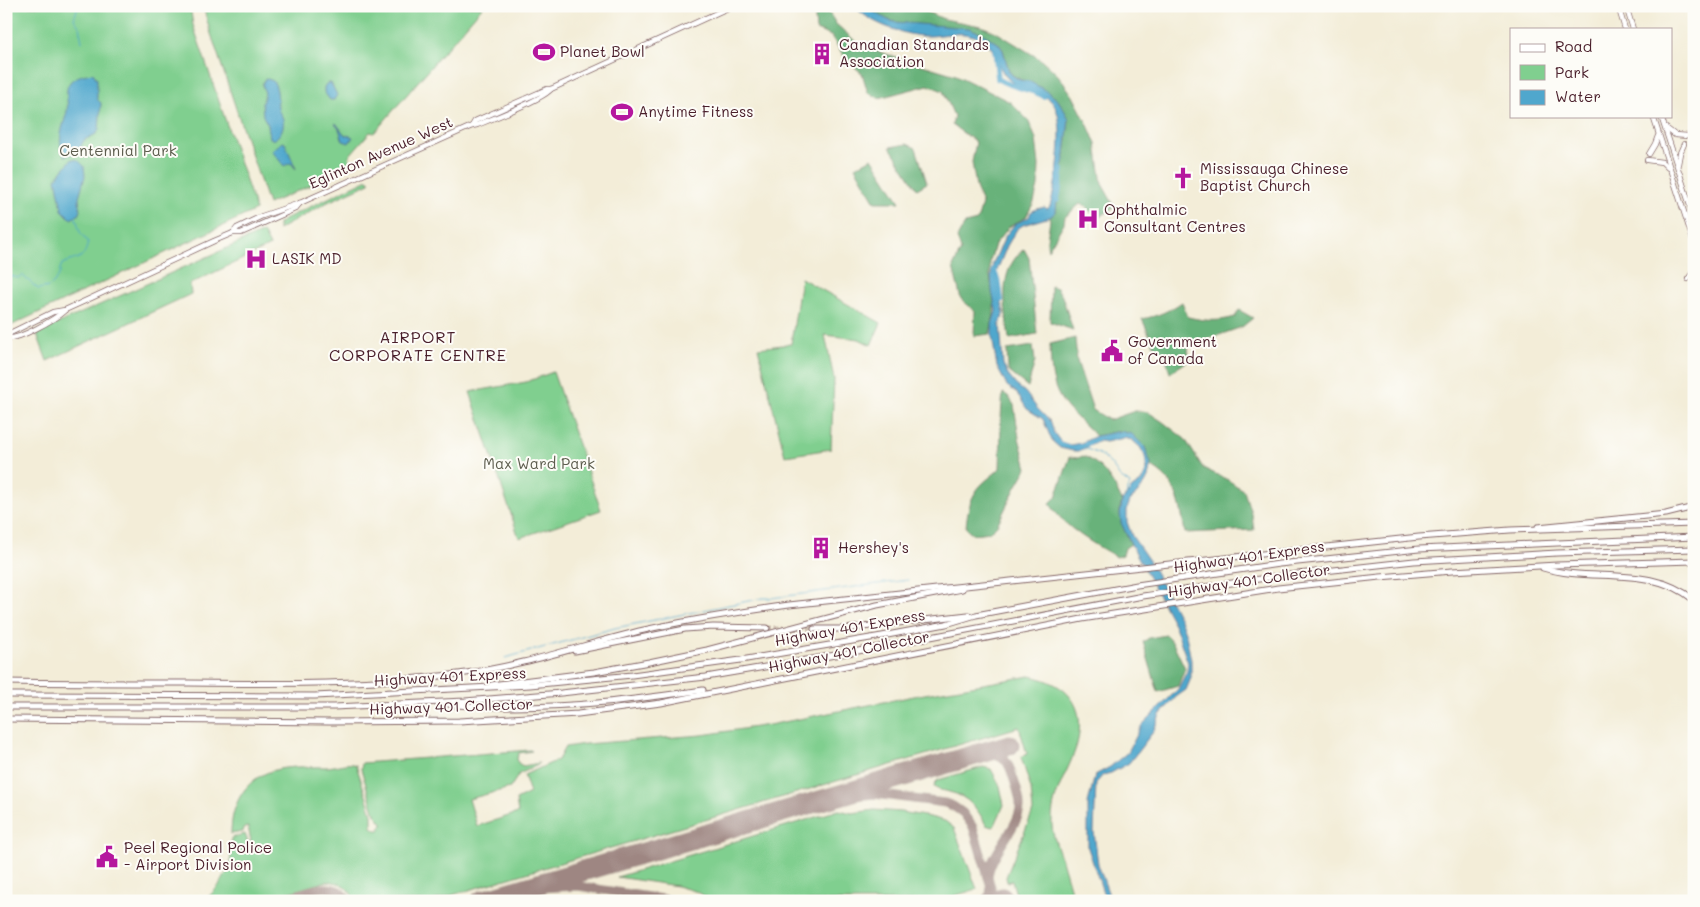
<svg xmlns="http://www.w3.org/2000/svg" width="1700" height="907" font-family="Mali,sans-serif">
	<style>
		.green { fill: #80cf8f; stroke: #65775d }
		.forest { fill: #68b27a; stroke: #596852 }
		.water { fill: #50a7cd; stroke: #4d637c }
		.lines { fill: none; stroke-linecap: round; stroke-linejoin: round }
		.stream { stroke: #50a7cd; stroke-width: 1 }
		.river { stroke: #50a7cd; stroke-width: 5.5 }
		.taxiway { stroke: #9e8682; stroke-width: 9 }
		.runway { stroke: #9e8682; stroke-width: 21 }
		.highway-tunnel { stroke: #d1c4b5; stroke-width: 5; stroke-dasharray: 5 2.5; stroke-linecap: butt }
		.major-casing { stroke: #856768; stroke-width: 6 }
		.highway-casing { stroke: #856768; stroke-width: 7 }
		.major { stroke: #fff; stroke-width: 4.5 }
		.highway { stroke: #fff; stroke-width: 5 }
		.labels { text-anchor: middle; stroke-width: 4; stroke-linejoin: round; paint-order: stroke }
		.poi-label { font-size: 15px; fill: #4a1f2b; stroke: #fdfcf7; text-anchor: start }
		.park-label { font-size: 15px; fill: #5d5d4e; stroke: #fdfcf7 }
		.street-label { font-size: 15px; fill: #4a1f2b; stroke: #fdfcf7 }
		.neighbourhood-label { font-size: 16px; letter-spacing: 1px; fill: #4a1f2b; stroke: #fdfcf7 }
	</style>
	<rect width="100%" height="100%" fill="#fdfcf7"/>
	<filter id="ink" filterUnits="userSpaceOnUse"><feTurbulence type="fractalNoise" baseFrequency=".02" numOctaves="2"/><feDisplacementMap in="SourceGraphic" scale="10" xChannelSelector="R" yChannelSelector="G"/><feConvolveMatrix kernelMatrix="1 2 1 2 8 2 1 2 1" color-interpolation-filters="sRGB"/></filter>
	<filter id="wash" filterUnits="userSpaceOnUse"><feTurbulence type="fractalNoise" baseFrequency=".0096" numOctaves="4" result="noise"/><feDisplacementMap in="SourceGraphic" scale="20" xChannelSelector="R" yChannelSelector="G"/><feGaussianBlur stdDeviation="1.12" result="paint"/><feColorMatrix in="noise" values="0 0 0 0 0 0 0 0 0 0 0 0 0 0 0 0 0 1.4 0 .05"/><feComposite in="paint" operator="in"/></filter>
	<g filter="url(#wash)">
		<rect width="100%" height="100%" fill="#f3edd8"/>
		<!-- green -->
		<g class="green">
			<polygon points="6,6 190,6 193,25 256,210 6,328"/>
			<polygon points="203,6 483,6 374,133 370,132 349,156 350,160 341,172 268,204 210,31"/>
			<polygon points="368,179 370,183 328,202 278,230 278,224 289,217"/>
			<polygon points="263,232 270,246 190,284 191,294 47,361 37,334 41,331"/>
			<polygon points="801,278 881,323 871,345 859,339 825,335 834,379 831,449 785,456 758,348 791,344"/>
			<polygon points="553,372 601,510 519,538 470,392 526,382"/>
			<path d="M 1030,676 C 1067,683 1087,705 1077,744 C 1070,770 1052,792 1052,820 C 1051,833 1058,848 1062,860 C 1066,874 1070,887 1074,901 L 1018,901 L 1012,881 L 1007,882 L 1006,877 L 1033,811 L 1031,789 L 1021,757 L 1027,754 L 1019,727 L 432,901 L 355,901 C 349,887 339,880 324,882 L 259,901 L 203,901 C 218,890 230,873 231,854 C 231,848 231,843 231,838 L 245,834 L 248,842 L 251,841 L 248,827 L 244,828 L 243,832 L 231,834 C 231,803 246,776 279,769 C 294,766 311,767 326,767 C 335,767 348,761 356,765 L 372,814 L 372,827 L 376,830 L 379,830 L 383,824 L 375,814 L 361,769 L 362,763 L 530,750 L 532,751 L 519,753 L 517,758 L 518,763 L 523,766 L 539,763 L 538,765 L 519,774 L 510,788 L 469,799 L 477,826 L 518,813 L 516,800 L 530,793 L 524,775 L 558,760 L 565,747 L 585,744 L 702,735 L 769,725 L 919,695 Z"/>
			<path d="M 983,767 L 991,769 L 1000,786 L 1004,805 L 995,825 L 992,827 L 986,825 C 978,809 968,796 949,792 C 944,790 939,791 934,787 L 935,783 L 938,780 Z"/>
			<polygon points="839,810 852,813 874,810 901,812 930,817 945,821 954,828 977,889 937,901 712,901 698,892 677,886 617,877"/>
		</g>
		<!-- forest -->
		<g class="forest">
			<polygon points="814,6 825,6 836,24 862,47 956,75 1010,102 1028,120 1036,139 1039,165 1038,186 1034,202 1026,217 1009,227 995,244 990,262 990,276 994,300 994,314 990,334 974,336 975,311 961,299 953,267 961,250 957,238 965,224 977,221 982,204 976,187 972,162 976,142 952,125 954,116 943,91 928,85 879,98 868,93 862,73 847,61 831,36 816,30"/>
			<path d="M 864,6 L 918,6 L 929,13 L 944,19 L 981,26 L 996,32 L 1043,61 L 1058,75 L 1073,96 L 1087,123 L 1096,144 L 1102,184 L 1115,207 L 1098,218 L 1081,203 L 1065,217 L 1064,223 L 1048,250 C 1045,238 1050,228 1050,217 L 1056,212 L 1058,188 L 1065,155 L 1069,119 L 1058,100 L 1012,75 L 1009,71 L 1003,50 L 998,43 L 981,33 L 895,22 L 888,20 Z"/>
			<polygon points="907,144 916,148 927,183 917,189 890,147"/>
			<polygon points="872,158 900,202 875,202 855,167"/>
			<path d="M 1024,249 L 1029,258 L 1037,334 L 1009,339 C 1006,308 996,272 1024,249 Z"/>
			<polygon points="1051,286 1057,288 1062,296 1073,330 1050,322"/>
			<path d="M 1182,302 L 1188,317 C 1205,321 1218,322 1235,317 L 1239,310 L 1253,318 L 1242,327 L 1188,346 L 1189,360 L 1170,373 L 1165,354 L 1155,347 L 1142,319 C 1158,316 1169,311 1182,302 Z"/>
			<path d="M 1075,338 L 1077,361 L 1093,410 L 1109,420 L 1135,411 L 1148,412 L 1163,422 L 1185,439 L 1203,468 L 1228,480 L 1244,491 L 1252,516 L 1254,530 L 1185,533 C 1180,503 1178,480 1148,465 L 1145,447 L 1120,431 L 1096,436 C 1059,401 1051,397 1050,344 Z"/>
			<polygon points="1033,346 1035,361 1028,387 1008,371 1007,350"/>
			<path d="M 1003,393 L 1008,396 L 1014,405 L 1019,438 L 1027,468 L 1016,487 L 997,525 L 990,532 L 973,534 L 966,528 C 967,512 970,496 982,484 C 988,478 995,474 1000,468 C 1001,443 1000,418 1003,393 Z"/>
			<path d="M 1083,456 C 1102,463 1114,483 1122,501 C 1116,515 1125,531 1131,544 L 1125,548 L 1123,555 L 1117,557 C 1095,545 1061,526 1050,503 L 1056,497 L 1070,457 L 1078,458 Z"/>
			<polygon points="1166,635 1173,643 1185,668 1178,686 1158,692 1143,642 1149,638"/>
		</g>
		<!-- water -->
		<g class="water">
			<path d="M 855,6 L 864,6 L 888,20 L 895,22 L 969,28 L 981,33 L 998,43 L 1003,50 L 1009,71 L 1012,75 L 1020,80 L 1029,81 L 1045,90 L 1058,100 L 1066,113 L 1069,119 L 1065,155 L 1058,188 L 1056,212 L 1050,217 L 1023,225 L 1017,229 L 1007,246 L 996,273 L 1004,314 L 1000,324 L 1003,364 L 1008,375 L 1016,385 L 1025,392 L 1037,408 L 1051,422 L 1054,433 L 1061,442 L 1070,445 L 1081,443 L 1096,436 L 1120,431 L 1132,434 L 1145,447 L 1151,464 L 1148,478 L 1143,487 L 1130,501 L 1127,509 L 1127,522 L 1132,536 L 1150,562 L 1180,619 L 1186,635 L 1191,660 L 1191,678 L 1186,690 L 1176,697 L 1160,715 L 1153,732 L 1129,763 L 1111,773 L 1103,775 L 1096,783 L 1094,832 L 1098,864 L 1111,901 L 1106,901 L 1088,848 L 1088,803 L 1095,775 L 1110,767 L 1128,752 L 1142,725 L 1178,689 L 1187,671 L 1188,663 L 1175,626 L 1131,544 L 1121,523 L 1120,514 L 1122,501 L 1132,488 L 1141,482 L 1147,469 L 1145,456 L 1140,447 L 1132,440 L 1124,438 L 1106,442 L 1099,441 L 1079,451 L 1073,451 L 1060,448 L 1052,441 L 1043,419 L 1027,409 L 1016,392 L 1007,386 L 997,367 L 992,336 L 992,324 L 996,311 L 992,292 L 991,277 L 993,263 L 1006,235 L 1015,224 L 1029,217 L 1031,212 L 1036,209 L 1045,207 L 1047,209 L 1050,206 C 1056,184 1068,120 1052,102 C 1042,91 1027,91 1015,84 C 993,71 1002,49 979,38 C 960,29 942,37 923,36 C 904,35 866,22 855,6 Z"/>
			<path d="M 93,73 L 97,79 L 97,99 L 101,103 L 99,130 L 96,134 L 84,140 L 80,148 L 72,154 L 65,156 C 55,141 64,125 67,111 C 69,101 63,89 71,81 C 76,76 86,74 93,73 Z"/>
			<path d="M 265,78 L 273,81 C 279,90 277,98 278,108 C 278,112 282,115 283,119 C 285,128 280,135 274,140 L 270,138 L 268,125 L 263,116 L 262,103 L 265,93 L 262,85 Z"/>
			<polygon points="327,83 331,83 337,95 334,100 330,100 324,92 324,87"/>
			<polygon points="336,123 344,134 353,137 349,143 343,141 339,129 335,124"/>
			<polygon points="282,142 285,143 296,169 291,163 284,166 272,151"/>
			<polygon points="72,159 78,160 84,166 85,176 79,197 80,214 71,219 62,210 56,178"/>
		</g>
		<g class="lines">
			<!-- stream -->
			<g class="stream">
				<polyline points="78,6 74,19 79,26 82,42"/>
				<path d="M 6,281 L 11,276 L 18,278 L 22,275 L 38,289 L 49,287 L 54,283 L 60,273 L 60,269 L 62,264 C 78,257 84,261 88,242 L 80,232 L 75,214"/>
				<polyline points="6,282 6,288"/>
				<polyline points="1083,449 1087,449 1099,454 1111,464 1120,477 1130,484 1126,495"/>
				<polyline points="505,658 615,628 763,598 771,598 908,580"/>
			</g>
			<!-- river -->
			<g class="river">
				<path d="M 995,48 L 998,79 C 1012,88 1029,88 1044,96"/>
				<polyline points="1057,200 1062,170"/>
				<polyline points="995,268 994,271 999,284 1001,300"/>
			</g>
			<!-- taxiway -->
			<g class="taxiway">
				<path d="M 981,753 C 999,752 1007,757 1012,774 C 1015,784 1021,797 1020,808 C 1018,828 990,854 988,877"/>
				<polyline points="826,799 874,794 945,803 953,806 963,813 973,827 991,887 989,901"/>
				<polyline points="507,893 541,888 578,886 675,901"/>
				<path d="M 278,901 C 299,895 335,875 348,901"/>
			</g>
			<!-- runway -->
			<g class="runway">
				<polyline points="481,901 1009,745"/>
				<polyline points="992,901 1002,898"/>
			</g>
		</g>
	</g>
	<g filter="url(#ink)">
		<g class="lines">
			<!-- highway-tunnel -->
			<g class="highway-tunnel">
				<polyline points="767,628 784,628"/>
				<polyline points="792,629 814,629"/>
			</g>
			<!-- major casing -->
			<g class="major-casing">
				<g id="major">
					<polyline points="1618,6 1625,29"/>
					<polyline points="1626,6 1633,29"/>
					<polyline points="1653,116 1694,243"/>
					<polyline points="1661,116 1694,218"/>
					<polyline points="472,126 475,121 547,89 551,89 732,6"/>
					<polyline points="1666,128 1675,135 1688,136"/>
					<polyline points="1649,154 1655,144 1658,136"/>
					<polyline points="1647,160 1662,162 1668,168"/>
					<polyline points="1678,164 1680,153 1684,144"/>
					<polyline points="233,233 241,233 295,209 300,203"/>
					<polyline points="1688,279 1694,271"/>
					<path d="M 6,335 L 53,312 L 65,310 L 87,300 L 214,241 L 233,233 L 237,228 L 262,216 L 300,203 L 472,126 L 477,125 C 492,119 544,99 551,89"/>
					<path d="M 6,338 C 18,341 55,319 64,311"/>
				</g>
			</g>
			<!-- highway casing -->
			<g class="highway-casing">
				<g id="highway">
					<polyline points="1538,527 1666,514 1694,507"/>
					<path d="M 1543,568 C 1592,583 1651,564 1694,600"/>
					<polyline points="814,629 845,629 968,615"/>
					<polyline points="575,651 685,629 713,627 767,628"/>
					<path d="M 6,682 C 67,683 128,683 189,683 C 281,684 375,685 466,673 C 527,665 584,644 644,630 C 692,619 740,612 789,605 L 1419,537 L 1510,530 L 1694,524"/>
					<polyline points="491,685 594,672 649,662 707,650 877,605 962,589"/>
					<polyline points="6,695 315,696 530,685 632,675 741,660 882,636 946,624 976,615 1137,585 1279,564 1419,549 1694,537"/>
					<path d="M 448,704 C 470,707 491,707 513,707 C 577,707 640,699 703,690"/>
					<polyline points="6,707 334,707 465,701 561,693 706,677 853,652 1143,596 1280,576 1414,561 1557,553 1694,549"/>
					<polyline points="6,719 330,722 459,721 578,714 661,703 1082,619 1278,588 1380,577 1452,571 1557,565 1694,561"/>
				</g>
			</g>
			<!-- major -->
			<use href="#major" class="major"/>
			<!-- highway -->
			<use href="#highway" class="highway"/>
		</g>
	</g>
	<!-- icons -->
	<defs>
		<g id="stadium-bare" transform="scale(1.725)"><path d="M0-5a6.5 5 0 1 0 0 10a6.5 5 0 1 0 0-10ZM-3.5-1.8h7v3.6h-7Z" fill="#b5179e" stroke="#fdfcf7" stroke-width="2.5" paint-order="stroke"/></g>
		<g id="building-bare" transform="scale(1.725)"><path d="M-4-6H4V6H1V3H-1V6H-4ZM-2.5-4.3h1.7v1.8h-1.7ZM.8-4.3h1.7v1.8H.8ZM-2.5-1h1.7V.8h-1.7ZM.8-1h1.7V.8H.8Z" fill="#b5179e" stroke="#fdfcf7" stroke-width="2.5" paint-order="stroke"/></g>
		<g id="church-bare" transform="scale(1.725)"><path d="M-1.2-6h2.4v3.5h3.3v2.4h-3.3V6h-2.4V-.1h-3.3v-2.4h3.3Z" fill="#b5179e" stroke="#fdfcf7" stroke-width="2.5" paint-order="stroke"/></g>
		<g id="hospital-bare" transform="scale(1.725)"><path d="M-5-5h3v3.5h4V-5h3V5h-3V1.5h-4V5h-3Z" fill="#b5179e" stroke="#fdfcf7" stroke-width="2.5" paint-order="stroke"/></g>
		<g id="civic-bare" transform="scale(1.725)"><path d="M-.6-6.5H3V-4.5H.6V-3L4-1V1h2V6H-6V1h2V-1L-.6-3ZM-1.2 2.5V6h2.4V2.5Z" fill="#b5179e" stroke="#fdfcf7" stroke-width="2.5" paint-order="stroke"/></g>
	</defs>
	<g fill-rule="evenodd">
		<use href="#stadium-bare" x="544" y="52"/>
		<use href="#building-bare" x="822" y="54"/>
		<use href="#stadium-bare" x="622" y="112"/>
		<use href="#church-bare" x="1183" y="178"/>
		<use href="#hospital-bare" x="1088" y="219"/>
		<use href="#hospital-bare" x="256" y="259"/>
		<use href="#civic-bare" x="1112" y="351"/>
		<use href="#building-bare" x="821" y="548"/>
		<use href="#civic-bare" x="107" y="857"/>
	</g>
	<g class="labels">
		<!-- poi labels -->
		<g class="poi-label">
			<text x="839" y="50">Canadian Standards<tspan x="839" dy="17">Association</tspan></text>
			<text x="560" y="57">Planet Bowl</text>
			<text x="638" y="117">Anytime Fitness</text>
			<text x="1200" y="174">Mississauga Chinese<tspan x="1200" dy="17">Baptist Church</tspan></text>
			<text x="1104" y="215">Ophthalmic<tspan x="1104" dy="17">Consultant Centres</tspan></text>
			<text x="272" y="264">LASIK MD</text>
			<text x="1128" y="347">Government<tspan x="1128" dy="17">of Canada</tspan></text>
			<text x="838" y="553">Hershey's</text>
			<text x="124" y="853">Peel Regional Police<tspan x="124" dy="17">- Airport Division</tspan></text>
		</g>
		<!-- park labels -->
		<g class="park-label">
			<text x="118" y="156">Centennial Park</text>
			<text x="539" y="469">Max Ward Park</text>
		</g>
		<!-- street labels -->
		<g class="street-label">
			<text transform="translate(381 153) rotate(-24)" y="5">Eglinton Avenue West</text>
			<text transform="translate(1249 557) rotate(-8)" y="5">Highway 401 Express</text>
			<text transform="translate(1249 581) rotate(-8)" y="5">Highway 401 Collector</text>
			<text transform="translate(850 628) rotate(-10)" y="5">Highway 401 Express</text>
			<text transform="translate(849 652) rotate(-11)" y="5">Highway 401 Collector</text>
			<text transform="translate(450 677) rotate(-3)" y="5">Highway 401 Express</text>
			<text transform="translate(451 707) rotate(-2)" y="5">Highway 401 Collector</text>
		</g>
		<!-- neighbourhood labels -->
		<g class="neighbourhood-label">
			<text x="418" y="343">AIRPORT<tspan x="418" dy="18">CORPORATE CENTRE</tspan></text>
		</g>
	</g>
	<!-- margin -->
	<rect width="1700" height="907" fill="none" stroke="#fdfcf7" stroke-width="25"/>
	<!-- legend -->
	<rect x="1510" y="28" width="162" height="90" fill="#fdfcf7" stroke="#b5a4a5"/>
	<rect x="1520" y="44" width="25" height="8" fill="#ffffff" stroke="#b5a4a5"/>
	<text x="1555" y="52" font-size="15" fill="#4a1f2b">Road</text>
	<rect x="1520" y="65" width="25" height="15" fill="#80cf8f" stroke="#b5a4a5"/>
	<text x="1555" y="78" font-size="15" fill="#4a1f2b">Park</text>
	<rect x="1520" y="90" width="25" height="15" fill="#50a7cd" stroke="#b5a4a5"/>
	<text x="1555" y="102" font-size="15" fill="#4a1f2b">Water</text>
</svg>
